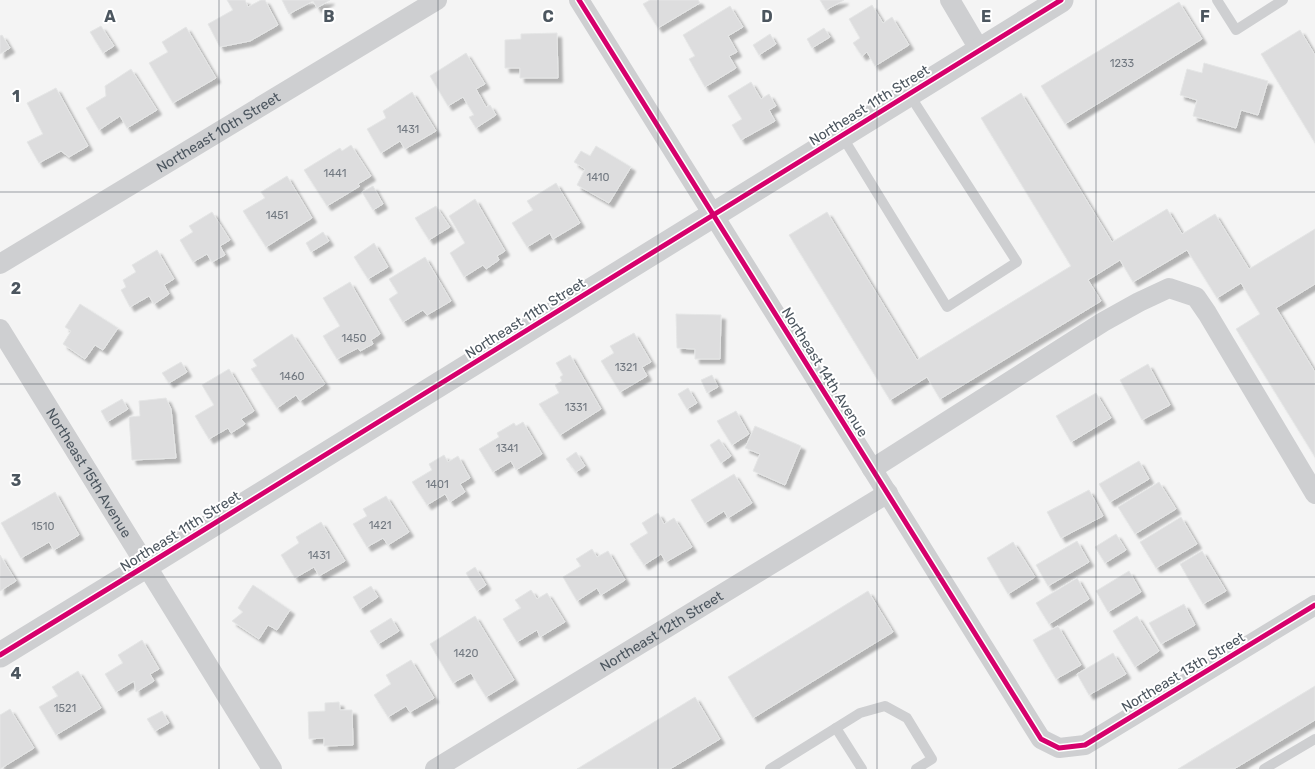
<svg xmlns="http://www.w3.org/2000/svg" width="1315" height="769" font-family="Rubik,sans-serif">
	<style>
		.building { fill: #ddddde; stroke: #e5e6e6; filter: url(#shadow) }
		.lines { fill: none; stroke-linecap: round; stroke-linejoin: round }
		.service { stroke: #cecfd1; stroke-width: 10 }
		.minor { stroke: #cecfd1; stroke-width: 20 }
		.tertiary { stroke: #cecfd1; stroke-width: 25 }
		.cycleway-casing { stroke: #fff; stroke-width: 8 }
		.cycleway { stroke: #d6006c; stroke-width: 5 }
		.grid { fill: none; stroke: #4c565f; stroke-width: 1; stroke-opacity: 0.55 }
		.labels { text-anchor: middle; stroke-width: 4; stroke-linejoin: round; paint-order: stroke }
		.number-label { font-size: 11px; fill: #717880 }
		.street-label { font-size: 14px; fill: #4c565f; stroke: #fff }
		.grid-label { font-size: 16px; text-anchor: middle; font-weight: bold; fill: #4c565f; stroke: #fff; stroke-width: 4; stroke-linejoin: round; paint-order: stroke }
	</style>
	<defs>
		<filter id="shadow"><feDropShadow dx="4.5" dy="4.5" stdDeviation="1" flood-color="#0004"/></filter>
	</defs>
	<rect width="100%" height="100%" fill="#f4f4f4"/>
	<!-- building -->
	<g class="building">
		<polygon points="227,0 245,0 248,7 261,0 265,0 278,25 250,41 220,47 208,24 233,10"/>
		<polygon points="282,0 330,0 317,8 313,1 289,14"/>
		<polygon points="650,0 698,0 700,3 658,28 643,4"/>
		<polygon points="820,0 844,0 826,10"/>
		<polygon points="1179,2 1202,39 1065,124 1041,86"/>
		<polygon points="872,5 883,23 892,17 909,45 875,66 867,52 862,56 853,43 860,38 849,19"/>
		<polygon points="730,6 743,27 728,36 737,52 729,56 736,68 705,87 689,59 695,56 683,35"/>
		<polygon points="101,26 114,46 103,53 90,32"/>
		<polygon points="186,27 216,78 173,103 149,63 168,52 162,42"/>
		<polygon points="824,28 830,37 812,48 807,39"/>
		<polygon points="1300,30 1315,55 1315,143 1261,54"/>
		<polygon points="557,33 558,78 520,78 520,68 505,68 505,40 521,39 521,34"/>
		<polygon points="770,34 776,44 759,55 753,45"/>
		<polygon points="2,35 10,48 0,54 0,36"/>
		<polygon points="466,53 485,84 476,89 486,107 490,105 496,115 476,128 469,117 474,115 463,97 448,106 430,76"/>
		<polygon points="1204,63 1268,81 1258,115 1241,110 1236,128 1193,116 1197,100 1180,95 1187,69 1202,73"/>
		<polygon points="131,69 157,110 127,128 120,116 99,130 86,108 106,96 105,86"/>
		<polygon points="751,82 761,99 769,94 776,106 769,110 775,121 741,140 732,125 742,119 728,96"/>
		<polygon points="56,88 88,146 69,157 61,151 39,163 27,142 43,134 27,103"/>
		<polygon points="412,92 436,131 405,149 400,141 381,153 367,129 386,118 383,111"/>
		<polygon points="1021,93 1112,242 1167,209 1182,234 1215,214 1249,269 1315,229 1315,284 1276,308 1315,372 1315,457 1236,329 1260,314 1241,283 1217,298 1187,250 1133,282 1120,260 1088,280 1101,301 940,399 927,377 890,400 789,235 827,212 917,360 1071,266 981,118"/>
		<polygon points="351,145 371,176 358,184 360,186 327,206 304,170 340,148 342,151"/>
		<polygon points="596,146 631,167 609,203 577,185 585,169 574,162 581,151 590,156"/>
		<polygon points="287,176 312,218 266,247 243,211 265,198 261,192"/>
		<polygon points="556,183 580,223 553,239 550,233 527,247 512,223 533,210 527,201"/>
		<polygon points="373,186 383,204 373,210 362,192"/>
		<polygon points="475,199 505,251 497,256 499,260 486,269 483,265 464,277 450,253 465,243 449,216"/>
		<polygon points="436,206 450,227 429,240 415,218"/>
		<polygon points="212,212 230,240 220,246 225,255 212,262 207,254 193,262 180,240 193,232 189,226"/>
		<polygon points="323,232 329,241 311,252 306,243"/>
		<polygon points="374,243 388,267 368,279 354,257"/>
		<polygon points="157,250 174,279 164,285 169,294 154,304 149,296 130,307 121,290 126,287 123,280 136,272 132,265"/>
		<polygon points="425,257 451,301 427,315 423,310 403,322 389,299 398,293 389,279"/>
		<polygon points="350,282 380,334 371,340 373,344 360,351 358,348 337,359 323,336 340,326 323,298"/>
		<polygon points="80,304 118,328 103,350 95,345 85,359 63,344 71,331 65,327"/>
		<polygon points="676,314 721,315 720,359 695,359 695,349 677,348"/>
		<polygon points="634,333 651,362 642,367 647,376 620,392 601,361 614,353 610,346"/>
		<polygon points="292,334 325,384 300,401 296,395 277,408 251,369 257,366 253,360"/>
		<polygon points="570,355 601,409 560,435 539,404 559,393 555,385 562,381 560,377 563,375 556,363"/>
		<polygon points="181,362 187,372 169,383 162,373"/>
		<polygon points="1148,364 1170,405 1142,420 1120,380"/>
		<polygon points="229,369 254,411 241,419 245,424 231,433 228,428 209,439 195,416 214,405 202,385"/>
		<polygon points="712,375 718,387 707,393 701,380"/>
		<polygon points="688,388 697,403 687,409 678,394"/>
		<polygon points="1096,393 1111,418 1071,442 1056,416"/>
		<polygon points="166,398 171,409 176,458 132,460 129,417 140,416 139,401"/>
		<polygon points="122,399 128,409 107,422 101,411"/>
		<polygon points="736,411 749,434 732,445 717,421"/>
		<polygon points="523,422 542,454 516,470 511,461 493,472 479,449 499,437 497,433 514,423 516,426"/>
		<polygon points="755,426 801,446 785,485 753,471 760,454 745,448"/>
		<polygon points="719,439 731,456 721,463 710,445"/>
		<polygon points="576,452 585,466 576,472 566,459"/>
		<polygon points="444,455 448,462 458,456 470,478 460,484 465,492 450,502 445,494 427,505 412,482 432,470 429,464"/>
		<polygon points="1139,461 1149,479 1110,502 1099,484"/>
		<polygon points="734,474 752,503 728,518 724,511 705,523 691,500"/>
		<polygon points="1159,482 1176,509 1135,534 1118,507"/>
		<polygon points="1089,490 1103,516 1061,538 1047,512"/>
		<polygon points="55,492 79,535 54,550 49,542 21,558 1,523"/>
		<polygon points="386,496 409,532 388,545 383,538 367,547 353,524 367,516 363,509"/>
		<polygon points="658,513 664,524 674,518 692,547 666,562 661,554 644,565 630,544 648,533 642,523"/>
		<polygon points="1181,517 1197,544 1156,568 1140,542"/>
		<polygon points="321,522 345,561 319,576 314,567 295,578 281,555 299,543 296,537"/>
		<polygon points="1116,534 1126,550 1105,563 1095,547"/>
		<polygon points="1077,541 1089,562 1048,586 1036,565"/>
		<polygon points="1013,542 1035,577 1008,594 987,558"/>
		<polygon points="592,549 597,557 608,551 625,580 601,595 597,588 577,601 563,577 581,566 576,559"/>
		<polygon points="1202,551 1226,591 1203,604 1180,564"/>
		<polygon points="0,555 16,581 0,591"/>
		<polygon points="475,567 486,585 477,591 466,573"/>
		<polygon points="1129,571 1141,592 1108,612 1096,591"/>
		<polygon points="1077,578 1089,599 1049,624 1036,603"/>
		<polygon points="253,585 290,610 277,630 268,625 259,639 232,621 243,612 238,608"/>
		<polygon points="371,586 378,597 360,609 353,597"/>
		<polygon points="531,590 537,599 547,593 565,622 540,637 537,630 517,642 503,619 521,608 515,600"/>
		<polygon points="868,591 893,632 753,718 728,677"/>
		<polygon points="1184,604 1195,625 1161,644 1149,623"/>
		<polygon points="475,616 514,680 486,697 471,673 453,683 430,644"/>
		<polygon points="1137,616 1159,651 1135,667 1113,631"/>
		<polygon points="391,618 399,631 378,644 370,631"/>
		<polygon points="1058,626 1081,665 1056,679 1033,640"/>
		<polygon points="142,640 159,669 150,674 154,681 136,692 134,681 116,692 105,674 123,663 118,655"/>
		<polygon points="1113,653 1126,674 1089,695 1077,674"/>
		<polygon points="411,660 434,698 410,712 406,706 388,717 374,695 391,684 386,675"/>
		<polygon points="78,671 101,708 56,735 39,707 58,696 52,687"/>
		<polygon points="1315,686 1315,720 1234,769 1178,769"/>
		<polygon points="695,697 720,739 670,769 577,769"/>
		<polygon points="339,702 340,710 352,710 353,745 324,746 324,738 309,739 308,712 325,711 325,703"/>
		<polygon points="10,709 34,748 0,769 0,715"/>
		<polygon points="162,711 169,723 155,731 147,719"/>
	</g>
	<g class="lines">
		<!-- service -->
		<g class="service">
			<polyline points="1217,0 1236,30 1283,0"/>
			<polyline points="842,136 947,307 1017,262 909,94"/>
			<polyline points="836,728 862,769"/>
			<polyline points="770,769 860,713 885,706 907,718 932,759 916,769"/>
			<polyline points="1264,769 1315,739"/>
		</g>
		<!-- minor -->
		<g class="minor">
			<polyline points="579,0 1041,739 1059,748 1085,745 1315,605"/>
			<polyline points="950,0 979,49"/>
			<path id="s1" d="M 0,264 L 437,0"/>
			<path id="s2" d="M 0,329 L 272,769"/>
			<polyline points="872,469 1103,322 1139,302 1169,288 1196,297 1207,313 1315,494"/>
			<path id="s3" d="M 435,769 L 888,493"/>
		</g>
		<!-- tertiary -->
		<polyline class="tertiary" points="0,655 147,565 1061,0"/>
		<!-- cycleway casing -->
		<g class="cycleway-casing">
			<g id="cycleway">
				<polyline points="579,0 1041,739 1059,748 1085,745 1315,605"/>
				<polyline points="0,655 147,565 1061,0"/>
			</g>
		</g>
		<!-- cycleway -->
		<use href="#cycleway" class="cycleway"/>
	</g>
	<!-- grid -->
	<path class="grid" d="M 219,0 L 219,769M 438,0 L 438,769M 658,0 L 658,769M 877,0 L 877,769M 1096,0 L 1096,769M 0,192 L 1315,192M 0,384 L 1315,384M 0,577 L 1315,577"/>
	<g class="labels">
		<!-- number labels -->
		<g class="number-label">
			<text x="1122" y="67">1233</text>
			<text x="408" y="133">1431</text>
			<text x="335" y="177">1441</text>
			<text x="598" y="181">1410</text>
			<text x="277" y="219">1451</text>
			<text x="354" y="342">1450</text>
			<text x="626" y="371">1321</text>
			<text x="292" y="380">1460</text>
			<text x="576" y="411">1331</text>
			<text x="507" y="452">1341</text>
			<text x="437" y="488">1401</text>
			<text x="380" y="529">1421</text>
			<text x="43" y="530">1510</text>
			<text x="319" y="559">1431</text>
			<text x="466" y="657">1420</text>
			<text x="65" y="712">1521</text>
		</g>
		<!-- street labels -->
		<g class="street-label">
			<text transform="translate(869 105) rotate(-32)" y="5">Northeast 11th Street</text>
			<text dy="5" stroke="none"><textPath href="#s1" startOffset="255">Northeast 10th Street</textPath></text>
			<text transform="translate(525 318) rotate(-32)" y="5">Northeast 11th Street</text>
			<text transform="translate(825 372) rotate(58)" y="5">Northeast 14th Avenue</text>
			<text dy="5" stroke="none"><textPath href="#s2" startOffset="169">Northeast 15th Avenue</textPath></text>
			<text transform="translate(180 531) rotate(-32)" y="5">Northeast 11th Street</text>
			<text dy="5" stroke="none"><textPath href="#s3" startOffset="265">Northeast 12th Street</textPath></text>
			<text transform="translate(1183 672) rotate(-31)" y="5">Northeast 13th Street</text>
		</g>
	</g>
	<g class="grid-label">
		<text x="110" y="22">A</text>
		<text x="329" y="22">B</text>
		<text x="548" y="22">C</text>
		<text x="767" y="22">D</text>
		<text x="986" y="22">E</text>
		<text x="1205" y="22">F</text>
		<text x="16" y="102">1</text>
		<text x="16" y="294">2</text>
		<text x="16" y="486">3</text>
		<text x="16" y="679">4</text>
	</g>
</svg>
